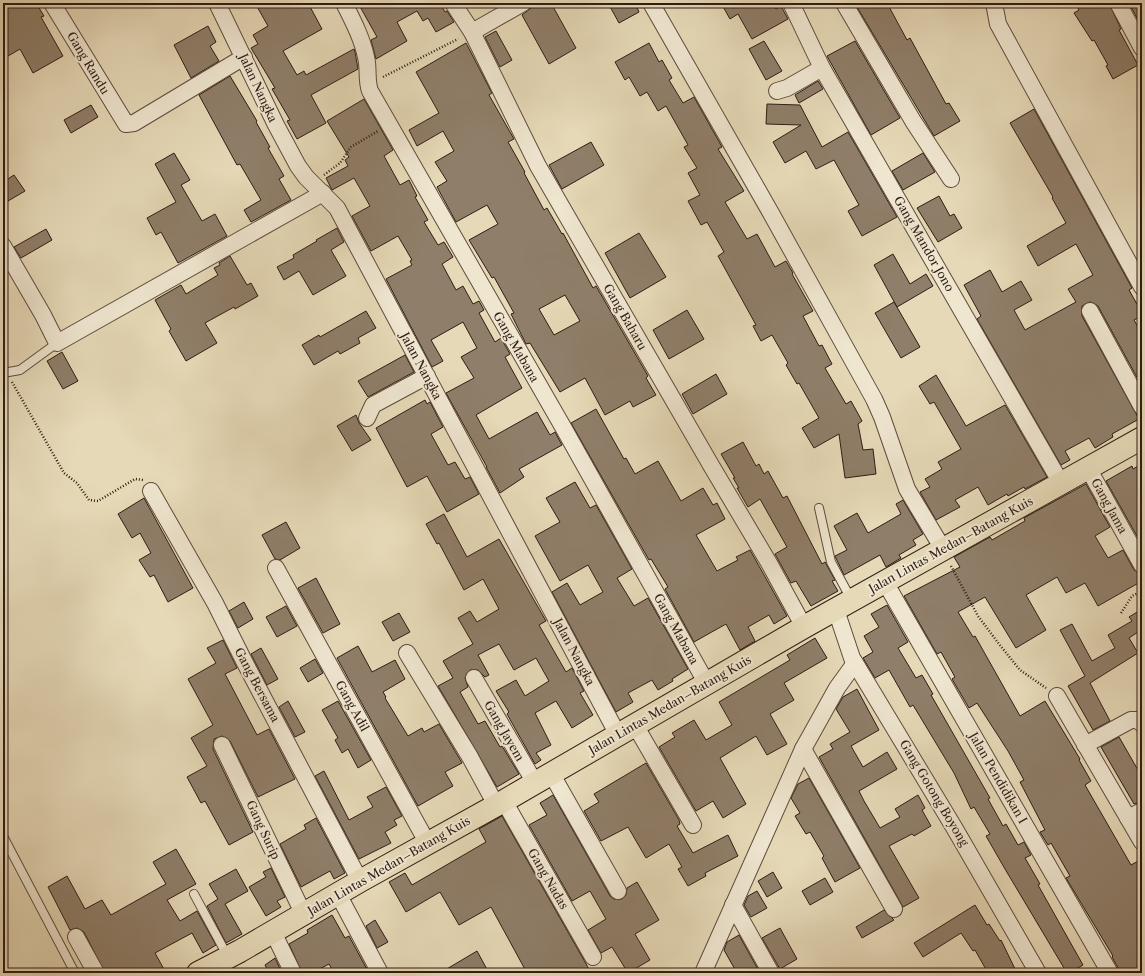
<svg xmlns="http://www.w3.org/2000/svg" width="1145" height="976" font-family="'Libre Caslon Text',serif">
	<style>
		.building { fill: #8f7e69; stroke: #301c14; fill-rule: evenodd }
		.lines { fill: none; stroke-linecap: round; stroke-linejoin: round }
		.lane-casing { stroke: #5e4b3d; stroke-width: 10 }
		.street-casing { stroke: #5e4b3d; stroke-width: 18 }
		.highway-casing { stroke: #301c14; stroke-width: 24 }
		.path { stroke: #301c14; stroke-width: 2.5; stroke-dasharray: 1 2; stroke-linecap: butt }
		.lane { stroke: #efe6d0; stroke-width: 8 }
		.street { stroke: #efe6d0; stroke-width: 16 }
		.highway { stroke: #e6d9b7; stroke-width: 22 }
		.labels { text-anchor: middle; stroke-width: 4; stroke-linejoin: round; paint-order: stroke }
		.street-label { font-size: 12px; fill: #301c14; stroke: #efe6d0 }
	</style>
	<rect width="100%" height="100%" fill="#e6d9b7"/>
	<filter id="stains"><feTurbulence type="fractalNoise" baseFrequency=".005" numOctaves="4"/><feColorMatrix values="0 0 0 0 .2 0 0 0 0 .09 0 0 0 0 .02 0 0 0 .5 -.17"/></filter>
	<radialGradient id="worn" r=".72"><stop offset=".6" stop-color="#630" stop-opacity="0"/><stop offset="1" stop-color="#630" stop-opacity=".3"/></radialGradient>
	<!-- building -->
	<g class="building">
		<polygon points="3,3 36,3 44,16 41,17 63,56 33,73 20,49 3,59"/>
		<polygon points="255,3 308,3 322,29 283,51 297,75 304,71 306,75 352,50 354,49 355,52 358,69 311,95 326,123 297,139 287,121 290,120 272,89 275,88 251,48 258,44 253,35 268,26"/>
		<polygon points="358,3 440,3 445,12 447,11 454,22 436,32 428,18 423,21 417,11 397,22 407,41 376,59 371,40 377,37"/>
		<polygon points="532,3 551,3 576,48 549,64 522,15 531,8"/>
		<polygon points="608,3 635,3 639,12 619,23"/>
		<polygon points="721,3 772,3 776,9 781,6 788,19 752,39 738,14 730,19"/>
		<polygon points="865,3 887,3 907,40 910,38 946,104 949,103 960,121 934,136 857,7"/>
		<polygon points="1075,3 1109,3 1121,29 1119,30 1138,65 1113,79 1106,66 1108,65 1094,40 1092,41 1074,13 1079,10"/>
		<polygon points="1129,3 1142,3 1142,17 1138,20"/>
		<polygon points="208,26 216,42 210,46 219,61 191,78 174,45"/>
		<polygon points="496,31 512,60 500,67 485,37"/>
		<polygon points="764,41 782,71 766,80 749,49"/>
		<polygon points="855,41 900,118 871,135 827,56"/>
		<path d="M 466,43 L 492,93 L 489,95 L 514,139 L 508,142 L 525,172 L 524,173 L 544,210 L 547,208 L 562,234 L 563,233 L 593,288 L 596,286 L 648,376 L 646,378 L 656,395 L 633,407 L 630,401 L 605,415 L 585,378 L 560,392 L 530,343 L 526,344 L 511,314 L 514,313 L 494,277 L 492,278 L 469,240 L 498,224 L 487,205 L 456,222 L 437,187 L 447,181 L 435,162 L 454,151 L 443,131 L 417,146 L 409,130 L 439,113 L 416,72 ZM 565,295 L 580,321 L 554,335 L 539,309 Z"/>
		<polygon points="649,43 659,62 662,60 672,78 669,80 683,103 694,97 722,147 718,149 744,191 725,202 747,239 757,234 775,267 786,261 793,273 792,274 813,311 803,316 819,346 822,345 832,364 825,368 846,404 851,401 862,421 858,424 863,450 873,449 876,474 845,478 839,434 814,448 802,428 819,418 799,383 797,384 786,365 788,363 772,335 761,341 753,326 756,325 718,256 724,252 707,222 701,225 688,201 700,195 688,173 697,168 684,147 688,145 666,106 658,111 647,92 640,96 629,77 625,80 615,62"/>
		<polygon points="230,76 257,121 256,122 270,147 268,148 284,176 279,179 291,200 251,222 244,210 261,200 240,164 237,165 199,95"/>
		<polygon points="818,81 823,89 799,103 795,95"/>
		<polygon points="364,99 393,150 384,156 400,185 409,180 417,196 415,197 428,220 424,222 438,245 444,242 453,257 442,264 456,290 463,286 473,304 479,301 484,310 479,313 495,342 501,338 510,354 505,357 522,388 476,415 489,439 537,412 550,435 555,432 562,445 519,469 524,477 500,493 486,467 487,467 446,393 474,378 461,357 477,348 463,322 431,340 443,361 432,367 386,279 412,265 410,261 412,260 398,236 371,251 352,216 370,206 354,178 332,190 326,178 348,166 345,160 349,157 327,121"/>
		<polygon points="767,104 800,105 822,147 848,132 897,217 862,236 848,211 859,205 834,160 816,169 806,151 785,163 773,142 801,125 766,124"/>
		<polygon points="91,105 98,117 71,133 64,120"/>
		<polygon points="1034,109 1132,288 1129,290 1142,313 1142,316 1134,320 1142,334 1142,382 1140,383 1098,306 1090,302 1082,306 1082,316 1139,419 1112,434 1113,437 1095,448 1089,438 1065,451 1070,460 1061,465 977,319 981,316 964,285 990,270 1002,292 1021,281 1032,300 1014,310 1025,330 1076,302 1068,289 1093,275 1076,244 1038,266 1027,246 1066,223 1052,198 1053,197 1010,123"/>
		<polygon points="591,142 604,165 562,189 549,165"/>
		<polygon points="174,153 190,180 181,185 202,221 215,214 227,236 178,263 161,232 156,235 147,218 176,202 155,164"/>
		<polygon points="923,153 935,172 903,190 892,171"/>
		<polygon points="14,175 25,191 3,204 3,182"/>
		<polygon points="939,196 950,216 954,214 962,228 938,242 917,208"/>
		<polygon points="337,228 344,242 331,250 346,276 313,295 299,271 284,280 277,267 294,258 293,255 317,241 316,240"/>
		<polygon points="46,229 52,240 21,258 14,247"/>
		<polygon points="639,233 666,277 630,298 605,253"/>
		<polygon points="893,254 910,284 926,274 933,286 897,307 874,265"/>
		<polygon points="230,256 247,285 251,283 258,296 235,309 234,307 205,323 217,343 186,361 169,331 171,329 155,300 181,285 186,294 218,275 214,268 220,265 219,263"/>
		<polygon points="894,302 920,347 901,358 875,313"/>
		<polygon points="687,310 704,339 669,359 653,330"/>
		<polygon points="366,311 376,328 358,338 360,343 340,354 338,351 314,365 302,345 319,335 320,337"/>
		<polygon points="62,352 78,381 63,389 47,361"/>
		<polygon points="405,355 414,372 368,397 358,381"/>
		<polygon points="716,374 727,394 693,414 682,394"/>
		<polygon points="936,375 966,426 1005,405 1047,477 1025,489 1024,487 1008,496 1007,494 988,505 978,487 955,500 960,507 936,520 920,492 930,487 925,479 942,469 938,462 961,449 934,402 930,404 919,386"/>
		<polygon points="425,400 427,404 430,402 443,427 431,434 448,465 455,462 465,479 470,477 479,494 447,512 427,476 407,487 376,428"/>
		<polygon points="596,409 624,459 626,458 635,474 658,461 681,501 703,488 713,505 717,503 725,519 696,535 717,571 738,560 736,557 750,550 787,616 774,624 769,615 748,627 755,641 740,650 726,624 694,642 665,589 668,587 651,559 649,560 571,423"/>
		<polygon points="356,415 359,423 371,440 352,451 337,426"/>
		<polygon points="743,442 756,466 759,464 764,474 768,471 783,498 787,496 822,564 825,562 835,580 832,581 838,591 811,606 796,581 791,583 775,554 787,547 760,499 748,507 737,488 739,488 733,478 735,478 721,454"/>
		<polygon points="1142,464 1142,545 1106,481 1132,466 1133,469"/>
		<polygon points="575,482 590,508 596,505 632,569 617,578 634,606 648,598 688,669 672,679 673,681 658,690 652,680 628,693 633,702 616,712 552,592 567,583 580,605 603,592 588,565 560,581 535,536 560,522 546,498"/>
		<polygon points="1086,484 1110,527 1095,536 1108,558 1123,550 1134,570 1142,574 1142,581 1098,606 1085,583 1066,593 1057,577 1026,595 1046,630 1016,648 985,597 958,612 973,637 975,636 1020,716 1045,701 1080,759 1079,760 1091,781 1085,785 1131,865 1142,859 1142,973 1121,973 1112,957 1113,956 1066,878 1070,876 1051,843 1048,845 1040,832 1045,830 1020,782 1024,780 1008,751 977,703 969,708 952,679 955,677 941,652 937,654 904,596 960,567 954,557 990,537 992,540 1025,521 1024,518"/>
		<polygon points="144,498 193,588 168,602 154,575 150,577 139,560 151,553 140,533 132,538 118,514"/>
		<polygon points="903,500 923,534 913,540 916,545 899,555 901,558 886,567 880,555 844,575 835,556 847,550 834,526 857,513 868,533 901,514 896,504"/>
		<polygon points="444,514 467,557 499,539 546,621 539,625 566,672 572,668 584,691 580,693 593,715 572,728 556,701 535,713 551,745 536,753 541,760 535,764 507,714 509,712 496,691 516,680 525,696 549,681 536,658 514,670 499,644 478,655 489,675 485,677 478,670 470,670 465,678 468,687 460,692 478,724 485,721 500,747 502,746 519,774 497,787 438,686 453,678 443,661 473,644 458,618 470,611 477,622 499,609 483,579 464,590 439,543 437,544 426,524"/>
		<polygon points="286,522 300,548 280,560 275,559 262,535"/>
		<polygon points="316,578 340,624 323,633 298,588"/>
		<polygon points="244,602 253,619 238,628 229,611"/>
		<polygon points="887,605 908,642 898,648 916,678 922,675 933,694 931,695 990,798 988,799 1003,826 1006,824 1018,845 1024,842 1031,855 1025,858 1040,884 1038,885 1083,965 1069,973 1067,973 1005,869 986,836 990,834 974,807 971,809 954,773 913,705 910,707 889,670 875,678 863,658 873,652 864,636 879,627 871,614"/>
		<polygon points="286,606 297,626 277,637 266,617"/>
		<polygon points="1142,609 1142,639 1138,632 1129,638 1138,653 1090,683 1110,721 1093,730 1068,686 1085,676 1060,630 1072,624 1092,661 1115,648 1108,635 1132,621 1129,617"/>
		<polygon points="399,613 410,632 393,641 382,622"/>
		<polygon points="815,638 827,658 784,683 794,700 770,714 787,744 767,755 756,736 720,758 746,804 723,818 713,801 696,811 659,747 675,737 672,733 694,720 706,740 732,725 719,702 790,660 787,655"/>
		<polygon points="223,640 237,668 225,674 257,735 269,729 295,779 258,797 230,741 222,736 214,739 213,749 253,832 229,845 205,801 201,803 187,777 207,766 191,738 213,725 188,679 216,663 207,648"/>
		<polygon points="358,646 372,672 395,660 405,679 383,692 386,697 385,698 408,736 422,728 424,732 439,724 462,763 445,772 453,786 418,806 337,658"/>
		<polygon points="261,648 278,679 267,685 251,654"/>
		<polygon points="315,659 323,673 308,682 300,668"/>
		<polygon points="857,689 879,730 851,746 863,767 887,752 897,769 859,791 864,801 880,828 900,817 895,809 918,795 925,808 922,810 931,826 914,836 912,834 889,846 919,898 903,907 819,757 833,749 830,744 850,732 836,709 843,697"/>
		<polygon points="288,701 305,732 295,737 279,707"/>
		<polygon points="338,701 371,760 358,768 348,749 342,753 335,740 338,738 322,710"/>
		<polygon points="1119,737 1142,777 1142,802 1134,804 1101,747"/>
		<polygon points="646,763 679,820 680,824 677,826 693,853 728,835 738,856 705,873 706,876 688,886 678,869 682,867 669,844 646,858 628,827 601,841 584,811 599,802 594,794"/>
		<polygon points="324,771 349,820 373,807 367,797 386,787 402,816 394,820 397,825 385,832 391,843 359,859 315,776"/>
		<polygon points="809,778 860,868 835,882 822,858 824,856 810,832 806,834 795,816 800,813 791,798 798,784"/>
		<polygon points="553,795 610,896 614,899 622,899 626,895 627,888 637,882 659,920 635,934 650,960 628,973 612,947 601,953 588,930 606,919 590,891 572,901 529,825 547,815 540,803"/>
		<polygon points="502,816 585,962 591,973 527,973 491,907 459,925 440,892 406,912 389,882 405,873 412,885 486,842 479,829"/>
		<polygon points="316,818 345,873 334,879 330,871 301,887 280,844 306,829 304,825"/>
		<polygon points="176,849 196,884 167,900 180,921 197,911 216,945 203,953 192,933 155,953 166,973 105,973 84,932 77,928 70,930 48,887 67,876 85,909 102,900 111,915 166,884 153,862"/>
		<polygon points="271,868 285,897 277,901 281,907 266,916 249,887 266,877 263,872"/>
		<polygon points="236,869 248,891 225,904 242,934 226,943 207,906 218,899 209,884"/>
		<polygon points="773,872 782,888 767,897 758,881"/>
		<polygon points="825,878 833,892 810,905 802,891"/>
		<polygon points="757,891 767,908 751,917 744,905 748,896"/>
		<polygon points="975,905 987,925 989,924 1000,941 1001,940 1017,973 988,973 975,950 973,951 961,933 923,957 914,943"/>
		<polygon points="884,910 894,920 862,938 856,927"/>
		<polygon points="332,915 345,938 349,936 369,973 334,973 329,964 312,973 302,973 289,944 308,933 307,930"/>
		<polygon points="375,920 388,942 377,948 366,926"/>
		<polygon points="780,928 797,959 780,969 762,938"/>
		<polygon points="739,935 760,973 737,973 724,950 727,942"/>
		<polygon points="477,951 489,973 440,973"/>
		<polygon points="275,958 282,973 269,973 265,965"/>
	</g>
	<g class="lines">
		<!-- lane casing -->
		<g class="lane-casing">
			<g id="lane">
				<polyline points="3,373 20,370 57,343"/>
				<polyline points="819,508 831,562 851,599"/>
				<polyline points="3,836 75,973"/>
				<polyline points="194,894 228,957"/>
			</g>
		</g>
		<!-- street casing -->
		<g class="street-casing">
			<g id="street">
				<polyline points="52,3 126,124 134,123 244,57"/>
				<polyline points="217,3 276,125 298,166 306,177 337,208 618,735"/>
				<path d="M 344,3 C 353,21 362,38 366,57 C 369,69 366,80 370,91 L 563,427 L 707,684"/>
				<polyline points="453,3 472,32 538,166 712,467 769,563 804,627"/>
				<polyline points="651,3 772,215 874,399 882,417 907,489 943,549"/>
				<polyline points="791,3 822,68 1061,483"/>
				<polyline points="844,3 913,121 951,179"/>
				<polyline points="994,3 998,24 1142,287"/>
				<polyline points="1118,3 1142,48"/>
				<polyline points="472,32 523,3"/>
				<polyline points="777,91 787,88 822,68"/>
				<polyline points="3,246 43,315 57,343 323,193"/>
				<polyline points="1090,311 1142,407"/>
				<polyline points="367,418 373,405 427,376"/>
				<polyline points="1088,468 1142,565"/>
				<polyline points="151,491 215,603 245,663 360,881"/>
				<polyline points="276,568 428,844"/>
				<polyline points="885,582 1110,973"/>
				<polyline points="836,610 852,658 955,829 1038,973"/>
				<polyline points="407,653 470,757 496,805"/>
				<polyline points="474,678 535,783"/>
				<polyline points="1057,696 1142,842"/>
				<polyline points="635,725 693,825"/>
				<polyline points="222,745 304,915"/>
				<polyline points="1085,745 1131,720 1138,720 1142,724"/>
				<polyline points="803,749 894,909"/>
				<polyline points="551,773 618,891"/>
				<polyline points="504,801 593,957"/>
				<polyline points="1128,818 1142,811"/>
				<polyline points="338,894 380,973"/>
				<polyline points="733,905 771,973"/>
				<polyline points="273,932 293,973"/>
				<polyline points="76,937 96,973"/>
				<polyline points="703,973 803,749 837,688 855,663"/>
			</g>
		</g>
		<!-- highway casing -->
		<g class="highway-casing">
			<polyline id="highway" points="198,973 240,951 360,881 504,801 804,627 1142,438"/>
		</g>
		<!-- path -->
		<g class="path">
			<polyline points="383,77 458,39"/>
			<polyline points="324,175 340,163 351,147 378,131"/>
			<polyline points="12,382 64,473 77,483 89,500 98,501 135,479 143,480"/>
			<polyline points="951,566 978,616 999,644 1020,670 1046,688"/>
			<polyline points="1121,613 1132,596 1142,591"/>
		</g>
		<!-- lane -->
		<use href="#lane" class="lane"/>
		<!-- street -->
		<use href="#street" class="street"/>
		<!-- highway -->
		<use href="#highway" class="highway"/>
	</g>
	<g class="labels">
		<!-- street labels -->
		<g class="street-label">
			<text transform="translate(88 63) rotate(59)" y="4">Gang Randu</text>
			<text transform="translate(258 88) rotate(65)" y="4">Jalan Nangka</text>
			<text transform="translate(924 244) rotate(60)" y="4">Gang Mandor Jono</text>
			<text transform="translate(625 317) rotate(60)" y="4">Gang Baharu</text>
			<text transform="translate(516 347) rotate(60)" y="4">Gang Mabana</text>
			<text transform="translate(421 366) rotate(62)" y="4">Jalan Nangka</text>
			<text transform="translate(1109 506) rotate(61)" y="4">Gang Jama</text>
			<text transform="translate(951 545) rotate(-29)" y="4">Jalan Lintas Medan–Batang Kuis</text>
			<text transform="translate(676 629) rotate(61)" y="4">Gang Mabana</text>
			<text transform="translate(574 652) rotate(62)" y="4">Jalan Nangka</text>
			<text transform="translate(257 685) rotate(62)" y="4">Gang Bersama</text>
			<text transform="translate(670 705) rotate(-30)" y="4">Jalan Lintas Medan–Batang Kuis</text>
			<text transform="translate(352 706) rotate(61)" y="4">Gang Adil</text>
			<text transform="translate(504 731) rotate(60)" y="4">Gang Jayem</text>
			<text transform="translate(998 778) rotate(60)" y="4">Jalan Pendidikan I</text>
			<text transform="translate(934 793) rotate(59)" y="4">Gang Gotong Boyong</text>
			<text transform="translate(263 830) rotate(65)" y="4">Gang Surip</text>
			<text transform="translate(389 866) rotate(-30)" y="4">Jalan Lintas Medan–Batang Kuis</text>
			<text transform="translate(548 879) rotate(60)" y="4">Gang Nadas</text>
		</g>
	</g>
	<!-- margin -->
	<rect width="1145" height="976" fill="none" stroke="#e6d9b7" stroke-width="16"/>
	<rect x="4" y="4" width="1137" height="968" fill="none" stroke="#301c14" stroke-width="2"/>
	<rect x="8" y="8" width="1129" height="960" fill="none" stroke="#301c14"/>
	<rect width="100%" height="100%" filter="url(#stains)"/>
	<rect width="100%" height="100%" fill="url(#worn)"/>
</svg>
